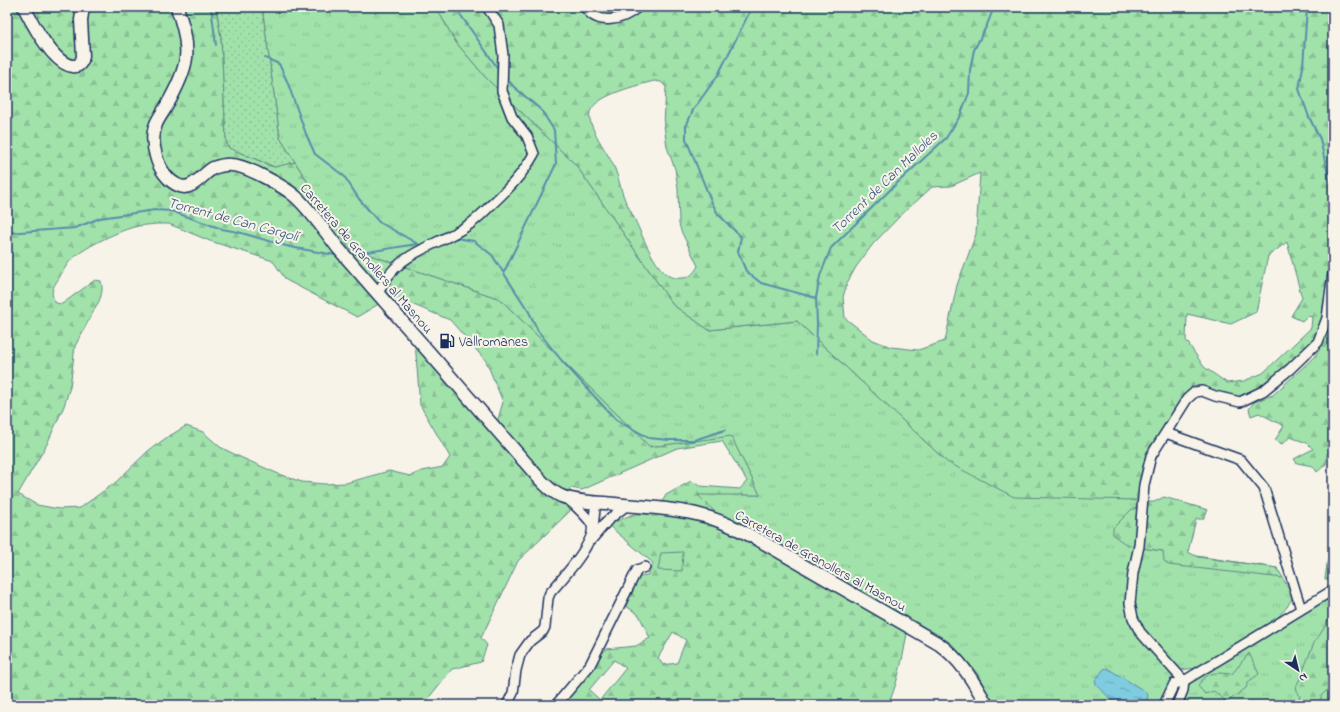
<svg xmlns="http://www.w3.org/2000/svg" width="1340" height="712" font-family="'Indie Flower',sans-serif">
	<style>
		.grass { fill: url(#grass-tufts); stroke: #5e8884 }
		.forest { fill: url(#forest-firs); stroke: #5e8884; fill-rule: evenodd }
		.park { fill: url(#park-dots); stroke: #5e8884 }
		.pitch { fill: #a1e2ab; stroke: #5e8884 }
		.water { fill: url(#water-ripples); stroke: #578dab }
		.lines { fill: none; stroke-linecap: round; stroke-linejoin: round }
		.stream { stroke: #578dab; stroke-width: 2 }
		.street-casing { stroke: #1b2f5e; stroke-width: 12 }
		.secondary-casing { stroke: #1b2f5e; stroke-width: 15 }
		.street { stroke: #f7f3e8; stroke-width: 9 }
		.secondary { stroke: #f7f3e8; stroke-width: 12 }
		.labels { text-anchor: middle; stroke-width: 4; stroke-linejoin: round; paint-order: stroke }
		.street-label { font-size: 14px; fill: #1b2f5e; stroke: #f7f3e8 }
		.poi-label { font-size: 14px; fill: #1b2f5e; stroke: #f7f3e8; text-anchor: start }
		.water-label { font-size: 15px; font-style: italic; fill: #34567e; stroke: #f7f3e8 }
	</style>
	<defs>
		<pattern id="grass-tufts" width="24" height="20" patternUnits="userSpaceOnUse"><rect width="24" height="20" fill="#a1e2ab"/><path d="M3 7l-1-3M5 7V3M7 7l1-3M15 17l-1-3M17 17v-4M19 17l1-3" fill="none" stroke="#8ac296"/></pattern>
		<pattern id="forest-firs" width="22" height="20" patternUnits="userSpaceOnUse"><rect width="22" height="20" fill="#a1e2ab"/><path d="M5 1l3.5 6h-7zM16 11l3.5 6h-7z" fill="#8ac296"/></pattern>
		<pattern id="park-dots" width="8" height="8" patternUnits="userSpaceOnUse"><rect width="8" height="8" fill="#a1e2ab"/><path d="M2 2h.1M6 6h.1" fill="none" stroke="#8ac296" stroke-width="1.8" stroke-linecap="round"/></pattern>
		<pattern id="water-ripples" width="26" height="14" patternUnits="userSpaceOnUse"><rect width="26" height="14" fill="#7fcbdf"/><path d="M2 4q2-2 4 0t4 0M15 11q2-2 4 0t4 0" fill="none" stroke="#67a5b8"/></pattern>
	</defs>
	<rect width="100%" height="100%" fill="#f7f3e8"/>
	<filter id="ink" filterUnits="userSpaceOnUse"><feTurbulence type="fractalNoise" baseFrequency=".025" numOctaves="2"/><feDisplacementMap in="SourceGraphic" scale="8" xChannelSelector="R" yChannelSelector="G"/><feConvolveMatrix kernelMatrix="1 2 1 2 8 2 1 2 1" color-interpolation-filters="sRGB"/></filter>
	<g filter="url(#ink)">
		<!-- grass -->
		<g class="grass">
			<polygon points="262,7 436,7 455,41 487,79 576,165 673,305 709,330 797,321 947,462 1140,502 1142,548 1277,568 1293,597 1287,607 1275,621 1205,664 1196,668 1180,670 1172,677 1161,705 994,705 977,673 951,643 909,618 721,518 697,494 760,495 731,437 650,447 500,299 349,248 280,138"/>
			<polygon points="1333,585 1333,705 1179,705 1184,691 1189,684 1226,660 1298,606"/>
		</g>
		<!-- forest -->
		<g class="forest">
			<path d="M 7,7 L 216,7 L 221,37 L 226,140 L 229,148 L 274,167 L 295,162 L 349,248 L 500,299 L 650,447 L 731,436 L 760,495 L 698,495 L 721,518 L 909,618 C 906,644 899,681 888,705 L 560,705 L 606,649 L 636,646 L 650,638 L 639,615 L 626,606 L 638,578 L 649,574 L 653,563 L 608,525 L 633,514 L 655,514 L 666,495 L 691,481 L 700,486 L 740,489 L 747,481 L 722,441 L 677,448 L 582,490 L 570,488 L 566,504 L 570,511 L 518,561 L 481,638 L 487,645 L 481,662 L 452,669 L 426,701 L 425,705 L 7,705 ZM 156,224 L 169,224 L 210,241 L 273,261 L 286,280 L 357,317 L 392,296 L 450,320 L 486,361 L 503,402 L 494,433 L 415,342 L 420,405 L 450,457 L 443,467 L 422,471 L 410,476 L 389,471 L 346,483 L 324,484 L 302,482 L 281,475 L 240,457 L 220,447 L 203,432 L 186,426 L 166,438 L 148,451 L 116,482 L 80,508 L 59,509 L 37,505 L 18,494 L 47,444 L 64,406 L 70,387 L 75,346 L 99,301 C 102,294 103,289 101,281 L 95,280 L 62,304 L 56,303 C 49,293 53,287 59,278 C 62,273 65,267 69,262 C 82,248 116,232 134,227 C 141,225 149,225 156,224 ZM 673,632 L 686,640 L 677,663 L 663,665 L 658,658 ZM 614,660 L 626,668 L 600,700 L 589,690 Z"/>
			<path d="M 436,7 L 1333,7 L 1333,453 L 1327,454 L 1326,464 L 1317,472 L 1313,466 L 1297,463 L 1294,459 L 1313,449 L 1307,443 L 1290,437 L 1282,444 L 1275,440 L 1284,426 L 1259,413 L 1251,416 L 1249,409 L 1254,402 L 1273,395 L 1314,357 L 1320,349 L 1311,344 L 1264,388 L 1240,398 L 1219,394 L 1193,384 L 1136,500 L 1014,497 L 947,462 L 797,321 L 709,330 L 673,305 L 576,165 L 487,79 L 455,41 ZM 654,81 L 661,82 L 666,87 L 664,125 L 667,147 L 675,169 L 678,188 L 679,224 L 681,231 L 698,266 C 694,273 690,278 682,278 C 677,279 668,277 665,273 C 653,263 642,235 635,220 C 631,211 625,202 622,192 C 620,185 618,177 615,169 C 610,155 586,126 590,112 C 595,95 639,85 654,81 ZM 980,173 L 976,234 L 957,285 L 945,341 L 918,350 L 891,347 L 873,340 L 845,318 L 843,297 L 847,283 L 856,267 L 873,244 L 900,216 L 932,187 L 951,186 ZM 1287,242 L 1302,298 L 1291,316 L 1302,321 L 1307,316 L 1312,317 L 1311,328 L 1263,373 L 1244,381 L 1227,383 L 1204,367 L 1186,340 L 1187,314 L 1231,324 L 1256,312 L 1268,256 Z"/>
			<polygon points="1164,497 1208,510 1203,519 1196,519 1188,552 1198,557 1277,568 1283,578 1169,565 1164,561 1163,551 1142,548 1142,544 1127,545 1113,535 1113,528 1132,509 1135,509 1140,502 1154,502"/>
			<polygon points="1333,541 1333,579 1325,579 1327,564"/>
			<polygon points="1333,614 1333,668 1330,687 1321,696 1321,705 1290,705 1289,703 1295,702 1300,697 1296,688 1314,643 1323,630 1329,618"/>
			<path d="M 1249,653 L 1259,674 L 1248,682 L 1246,688 L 1227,702 L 1214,691 L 1205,694 L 1198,686 C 1208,670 1215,673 1232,674 Z"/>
		</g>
		<!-- park -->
		<polygon class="park" points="216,7 262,7 280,138 295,162 275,167 229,148 226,140 221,37"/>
		<!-- pitch -->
		<polygon class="pitch" points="683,552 682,571 658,570 661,553"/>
		<!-- water -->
		<polygon class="water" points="1107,668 1146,692 1148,696 1145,705 1116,705 1096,684 1095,680 1104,669"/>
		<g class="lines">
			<!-- stream -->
			<g class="stream">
				<polyline points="211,7 216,45"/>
				<polyline points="455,7 499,70"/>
				<polyline points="752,7 718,75 693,110 686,126 686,139 711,201 718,214 741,237 738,252 746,271 761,283 816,298"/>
				<polyline points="1307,7 1303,67 1299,89 1309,117 1320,139 1333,197"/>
				<polyline points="265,58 279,64 287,81 306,134 315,154 344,176 359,199 379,222 418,244"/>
				<polyline points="7,233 75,228 100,218 155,210 171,211 222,229 238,232 290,247 335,255"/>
				<polyline points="456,238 474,241 492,255 529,312 538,331 562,361 616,420 649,438 669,440 694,440 725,430"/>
				<polyline points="355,254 417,244"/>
				<polyline points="504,272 556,164 554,130 541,110 513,86 506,78"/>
				<polyline points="816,354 817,324 816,298 820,276 831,248 895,185 946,138 960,116 969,93 970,70 974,50 987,25 994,7"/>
			</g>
			<!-- street casing -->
			<g class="street-casing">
				<g id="street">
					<path d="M 585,7 C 598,27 623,20 638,7"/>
					<polyline points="1333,273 1327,318 1318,342 1290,369 1263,391 1240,402 1215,396 1202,391 1195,392 1187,399 1151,456 1144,485 1139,546 1133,573 1130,603 1133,618 1140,632 1184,681 1333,590"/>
					<path d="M 378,294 C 395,251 437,247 470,224 C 477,219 483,213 489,207 C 507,190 521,177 534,154 L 527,136 L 512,117 L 502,91 L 503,55 L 499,25 L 487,7"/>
					<polyline points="1166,433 1241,460 1264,488 1301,609"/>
					<polyline points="593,528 595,509 597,503"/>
					<polyline points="591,540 608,520 626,506"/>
					<path d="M 507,705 L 513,693 L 516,670 L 520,655 L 530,641 L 543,631 L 545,627 L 548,598 L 550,593 C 560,581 600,539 591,523 C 585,514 575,506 567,498"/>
					<polyline points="556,705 590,665 637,570 645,567"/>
					<polyline points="1164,705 1174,684 1184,681 1183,690 1177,705"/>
				</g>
			</g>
			<!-- secondary casing -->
			<g class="secondary-casing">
				<g id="secondary">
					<path d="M 24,7 C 32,23 54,65 73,66 C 79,67 82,62 83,56 L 81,20 L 83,7"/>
					<path d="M 177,7 C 182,23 188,41 186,58 C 184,74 175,91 167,105 C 164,111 159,117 156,124 C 152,134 153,146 156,156 C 159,168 168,182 180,186 C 192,191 204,173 213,168 C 219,166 225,164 231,165 C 246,165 285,187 296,197 C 312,212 325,231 338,248 L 524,461 C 535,473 546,489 561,496 C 578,503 597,502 615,504 C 643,507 673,508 700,515 C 721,520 740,530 759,540 L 939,644 C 963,662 972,680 987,705"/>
				</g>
			</g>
			<!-- street -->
			<use href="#street" class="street"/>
			<!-- secondary -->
			<use href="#secondary" class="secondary"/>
		</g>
	</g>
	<!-- icons -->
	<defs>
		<g id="fuel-bare" transform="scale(1.2)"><path d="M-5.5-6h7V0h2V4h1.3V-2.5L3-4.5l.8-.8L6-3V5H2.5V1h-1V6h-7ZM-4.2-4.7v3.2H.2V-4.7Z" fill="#1b2f5e" stroke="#f7f3e8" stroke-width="2.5" paint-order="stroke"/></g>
	</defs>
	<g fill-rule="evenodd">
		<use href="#fuel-bare" x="447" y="341"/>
	</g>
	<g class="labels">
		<!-- street labels -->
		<g class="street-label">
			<text transform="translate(367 258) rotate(49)" y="5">Carretera de Granollers al Masnou</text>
			<text transform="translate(821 560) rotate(29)" y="5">Carretera de Granollers al Masnou</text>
		</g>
		<!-- poi labels -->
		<g class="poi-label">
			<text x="459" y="346">Vallromanes</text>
		</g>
		<!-- water labels -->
		<g class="water-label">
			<text transform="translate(884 182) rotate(-44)" y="5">Torrent de Can Malloles</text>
			<text transform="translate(233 219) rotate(15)" y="5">Torrent de Can Cargolí</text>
		</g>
	</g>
	<!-- margin -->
	<rect width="1340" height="712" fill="none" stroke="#f7f3e8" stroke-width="24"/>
	<rect x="12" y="12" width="1316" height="688" fill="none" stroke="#1b2f5e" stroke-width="1.5" filter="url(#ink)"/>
	<!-- north arrow -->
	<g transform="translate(1298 670) rotate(145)" stroke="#f7f3e8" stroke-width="3" paint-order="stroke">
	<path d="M0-3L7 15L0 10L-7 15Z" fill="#1b2f5e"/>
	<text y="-6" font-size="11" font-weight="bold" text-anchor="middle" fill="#1b2f5e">N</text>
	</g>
</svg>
